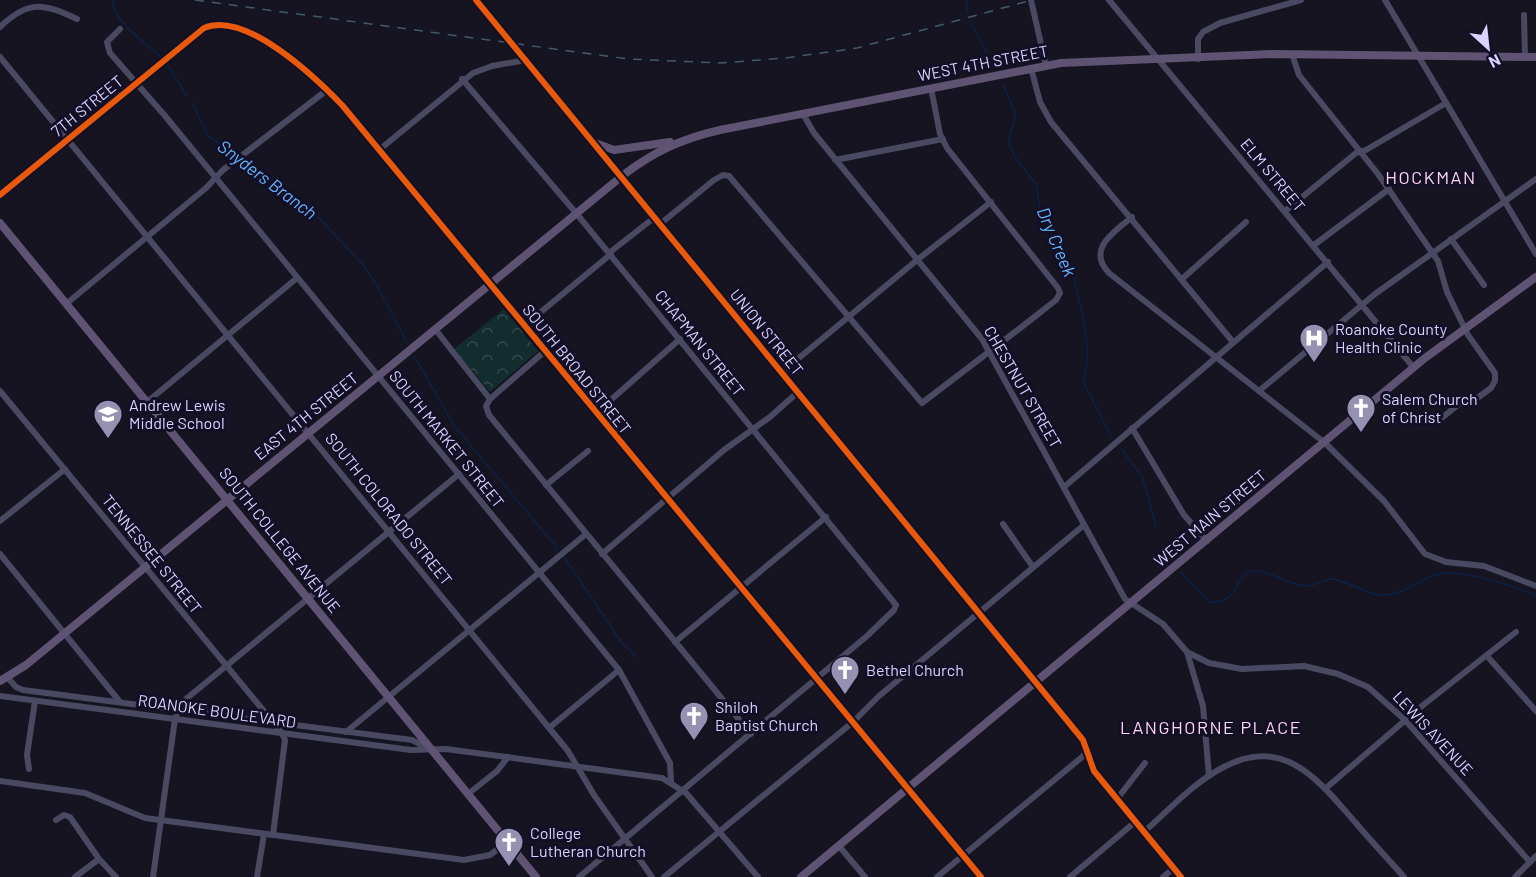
<svg xmlns="http://www.w3.org/2000/svg" width="1536" height="877" font-family="Barlow,sans-serif">
	<style>
		.forest { fill: url(#forest-crowns) }
		.lines { fill: none; stroke-linecap: round; stroke-linejoin: round }
		.stream { stroke: #0d2144; stroke-width: 1.5 }
		.minor { stroke: #4a4962; stroke-width: 6 }
		.major { stroke: #5e5373; stroke-width: 8 }
		.rail { stroke: #43596b; stroke-width: 1.5; stroke-dasharray: 9 8; stroke-linecap: butt }
		.cycleway-casing { stroke: #130f26; stroke-width: 10 }
		.cycleway { stroke: #e8590c; stroke-width: 6 }
		.labels { text-anchor: middle; stroke-width: 6; stroke-linejoin: round; paint-order: stroke }
		.street-label { font-size: 16px; fill: #d9d4ff; stroke: #130f26 }
		.poi-label { font-size: 16px; fill: #d9d4ff; stroke: #130f26; text-anchor: start }
		.neighbourhood-label { font-size: 18px; letter-spacing: 1.5px; fill: #ffd6f0; stroke: #130f26 }
		.water-label { font-size: 18px; font-style: italic; fill: #62b6ff; stroke: #130f26 }
	</style>
	<defs>
		<pattern id="forest-crowns" width="20" height="18" patternUnits="userSpaceOnUse" patternTransform="scale(1.5)"><rect width="20" height="18" fill="#132c2d"/><path d="M2 6a3 3 0 1 1 6 0M12 15a3 3 0 1 1 6 0" fill="none" stroke="#354a4c"/></pattern>
	</defs>
	<rect width="100%" height="100%" fill="#161421"/>
	<!-- forest -->
	<polygon class="forest" points="504,309 538,351 490,392 454,349"/>
	<g class="lines">
		<!-- stream -->
		<g class="stream">
			<path d="M 112,0 C 117,25 143,41 161,57"/>
			<polyline points="967,0 967,13"/>
			<polyline points="970,21 990,59"/>
			<polyline points="168,66 187,96"/>
			<polyline points="1003,85 1016,115 1008,141 1015,157 1036,184 1040,208 1054,228 1071,265 1082,312 1088,352 1084,383 1112,438"/>
			<polyline points="192,102 208,136 239,156"/>
			<polyline points="242,160 307,205 363,265 377,285 407,343"/>
			<polyline points="414,356 456,428 558,549"/>
			<polyline points="1121,449 1142,476 1156,526"/>
			<polyline points="564,557 622,643 637,657"/>
			<path d="M 1181,573 L 1209,602 C 1244,604 1231,569 1258,571 C 1274,573 1289,585 1306,586 C 1315,586 1324,579 1332,579 C 1350,581 1365,595 1384,595 C 1406,594 1419,579 1439,574 C 1461,569 1515,586 1536,596"/>
		</g>
		<!-- minor -->
		<g class="minor">
			<polyline points="476,0 1083,740 1094,771 1181,877"/>
			<polyline points="1031,0 1046,66"/>
			<polyline points="1109,0 1414,368"/>
			<polyline points="1385,0 1536,254"/>
			<polyline points="1524,15 1525,56"/>
			<path d="M 0,27 C 28,0 43,3 77,19"/>
			<polyline points="120,29 107,42 110,53 166,117 619,670 670,763 671,782"/>
			<polyline points="1292,54 1299,75 1378,174 1438,261 1447,292 1468,335 1495,373 1495,381 1491,388 1476,399 1464,400 1438,421"/>
			<polyline points="0,57 568,751 594,795 652,877"/>
			<polyline points="1198,59 1198,39 1203,32 1220,23 1301,0"/>
			<polyline points="1031,68 1040,102 1051,122 1233,342"/>
			<polyline points="462,79 576,213 896,605 894,610 867,636 579,877"/>
			<polyline points="803,114 814,133 982,339 1125,599 1163,624 1187,652 1209,663 1242,669 1304,666 1338,674 1368,687 1405,720 1530,862"/>
			<polyline points="379,150 473,73 492,66 526,60"/>
			<polyline points="835,160 943,139"/>
			<path d="M 0,195 L 204,28 C 245,10 315,77 342,105 L 981,877"/>
			<polyline points="1285,211 1356,153 1366,150 1446,103"/>
			<path d="M 1132,217 C 1114,232 1086,249 1109,273 L 1325,443 L 1384,501 L 1425,554 L 1446,562 L 1484,566 L 1536,586"/>
			<polyline points="660,224 714,180 723,175 729,176 922,403 1028,322 1056,300 1060,293 1058,288 947,148 940,134 931,88"/>
			<polyline points="1451,239 1484,285"/>
			<polyline points="1314,245 1389,189"/>
			<polyline points="609,253 655,217"/>
			<polyline points="1182,279 1246,222"/>
			<polyline points="66,304 206,188 223,170 327,90"/>
			<polyline points="524,326 611,254"/>
			<polyline points="435,329 490,399"/>
			<polyline points="545,351 490,399 486,406 489,415 751,734"/>
			<polyline points="782,372 917,260 991,202"/>
			<polyline points="0,391 282,733 285,740 273,835"/>
			<polyline points="1259,391 1375,294 1536,179"/>
			<polyline points="147,402 297,278"/>
			<polyline points="596,413 680,339"/>
			<polyline points="1132,428 1184,515 1207,541"/>
			<polyline points="546,485 588,451"/>
			<polyline points="1064,487 1328,262"/>
			<polyline points="0,521 65,469"/>
			<polyline points="1003,524 1033,567"/>
			<polyline points="0,554 120,702"/>
			<polyline points="602,554 724,450 770,417 798,392"/>
			<polyline points="675,642 826,517"/>
			<polyline points="1187,652 1203,706 1209,776"/>
			<polyline points="1487,656 1536,711"/>
			<polyline points="8,678 16,687 23,690 412,740 426,747"/>
			<polyline points="0,696 411,750 446,749 662,778 686,793 758,877"/>
			<polyline points="549,728 619,670"/>
			<polyline points="346,732 586,534"/>
			<polyline points="29,769 27,755 35,701"/>
			<polyline points="0,781 85,793 145,818 464,860 490,855 507,842"/>
			<polyline points="1326,788 1422,706 1516,632"/>
			<polyline points="468,794 497,771 508,757"/>
			<polyline points="1117,799 1145,763"/>
			<polyline points="56,820 64,815 70,817 99,859 116,877"/>
			<path d="M 1144,832 C 1168,811 1193,783 1222,768 C 1284,734 1318,780 1355,822 C 1371,841 1388,859 1404,877"/>
			<polyline points="839,846 865,877"/>
			<polyline points="75,877 99,859"/>
			<polyline points="153,877 175,719 180,704 459,474"/>
			<polyline points="257,877 264,834"/>
			<polyline points="664,877 853,722 879,696 1084,525"/>
			<polyline points="937,877 1082,757 1088,749"/>
			<polyline points="1070,877 1135,822"/>
			<polyline points="1163,877 1174,868"/>
			<polyline points="1515,877 1536,856"/>
		</g>
		<!-- major -->
		<g class="major">
			<polyline points="595,143 614,150 670,142"/>
			<polyline points="0,223 536,877"/>
			<path d="M 0,681 L 26,665 L 622,176 C 653,152 681,139 720,130 L 1061,63 L 1274,54 L 1536,57"/>
			<polyline points="801,877 1425,358 1536,277"/>
		</g>
		<!-- rail -->
		<polyline class="rail" points="195,0 628,59 721,63 785,58 857,48 1032,0"/>
		<!-- cycleway casing -->
		<g class="cycleway-casing">
			<g id="cycleway">
				<polyline points="476,0 1083,740 1094,771 1181,877"/>
				<path d="M 0,195 L 204,28 C 245,10 315,77 342,105 L 981,877"/>
			</g>
		</g>
		<!-- cycleway -->
		<use href="#cycleway" class="cycleway"/>
	</g>
	<!-- icons -->
	<defs>
		<g id="hospital-pin" transform="scale(1.5)"><path d="M0 17L-7.5 6A9.5 9.5 0 1 1 7.5 6Z" fill="#9591b1" stroke="#130f26"/><path d="M-5-5h3v3.5h4V-5h3V5h-3V1.5h-4V5h-3Z" fill="#fff"/></g>
		<g id="church-pin" transform="scale(1.5)"><path d="M0 17L-7.5 6A9.5 9.5 0 1 1 7.5 6Z" fill="#9591b1" stroke="#130f26"/><path d="M-1.2-6h2.4v3.5h3.3v2.4h-3.3V6h-2.4V-.1h-3.3v-2.4h3.3Z" fill="#fff"/></g>
		<g id="school-pin" transform="scale(1.5)"><path d="M0 17L-7.5 6A9.5 9.5 0 1 1 7.5 6Z" fill="#9591b1" stroke="#130f26"/><path d="M0-5L7-2L0 1L-7-2ZM-4 1L0 2.5L4 1V4Q0 6-4 4Z" fill="#fff"/></g>
	</defs>
	<g fill-rule="evenodd">
		<use href="#hospital-pin" x="1314" y="338"/>
		<use href="#church-pin" x="1361" y="408"/>
		<use href="#school-pin" x="108" y="414"/>
		<use href="#church-pin" x="845" y="670"/>
		<use href="#church-pin" x="694" y="716"/>
		<use href="#church-pin" x="509" y="842"/>
	</g>
	<g class="labels">
		<!-- street labels -->
		<g class="street-label">
			<text transform="translate(983 63) rotate(-11)" y="6">WEST 4TH STREET</text>
			<text transform="translate(87 106) rotate(-39)" y="6">7TH STREET</text>
			<text transform="translate(1273 175) rotate(50)" y="6">ELM STREET</text>
			<text transform="translate(767 332) rotate(51)" y="6">UNION STREET</text>
			<text transform="translate(700 343) rotate(51)" y="6">CHAPMAN STREET</text>
			<text transform="translate(577 369) rotate(51)" y="6">SOUTH BROAD STREET</text>
			<text transform="translate(1023 387) rotate(60)" y="6">CHESTNUT STREET</text>
			<text transform="translate(306 416) rotate(-39)" y="6">EAST 4TH STREET</text>
			<text transform="translate(447 439) rotate(51)" y="6">SOUTH MARKET STREET</text>
			<text transform="translate(389 509) rotate(51)" y="6">SOUTH COLORADO STREET</text>
			<text transform="translate(1210 518) rotate(-40)" y="6">WEST MAIN STREET</text>
			<text transform="translate(280 540) rotate(51)" y="6">SOUTH COLLEGE AVENUE</text>
			<text transform="translate(152 554) rotate(51)" y="6">TENNESSEE STREET</text>
			<text transform="translate(217 711) rotate(8)" y="6">ROANOKE BOULEVARD</text>
			<text transform="translate(1433 733) rotate(47)" y="6">LEWIS AVENUE</text>
		</g>
		<!-- poi labels -->
		<g class="poi-label">
			<text x="1335" y="335">Roanoke County<tspan x="1335" dy="18">Health Clinic</tspan></text>
			<text x="1382" y="405">Salem Church<tspan x="1382" dy="18">of Christ</tspan></text>
			<text x="129" y="411">Andrew Lewis<tspan x="129" dy="18">Middle School</tspan></text>
			<text x="866" y="676">Bethel Church</text>
			<text x="715" y="713">Shiloh<tspan x="715" dy="18">Baptist Church</tspan></text>
			<text x="530" y="839">College<tspan x="530" dy="18">Lutheran Church</tspan></text>
		</g>
		<!-- neighbourhood labels -->
		<g class="neighbourhood-label">
			<text x="1431" y="184">HOCKMAN</text>
			<text x="1211" y="734">LANGHORNE PLACE</text>
		</g>
		<!-- water labels -->
		<g class="water-label">
			<text transform="translate(267 180) rotate(37)" y="6">Snyders Branch</text>
			<text transform="translate(1056 242) rotate(67)" y="6">Dry Creek</text>
		</g>
	</g>
	<!-- north arrow -->
	<g transform="translate(1488 48) rotate(153)" stroke="#130f26" stroke-width="4.5" paint-order="stroke">
	<path d="M0-4.5L10 22L0 15L-10 22Z" fill="#d9d4ff"/>
	<text y="-9" font-size="16" font-weight="bold" text-anchor="middle" fill="#d9d4ff">N</text>
	</g>
</svg>
